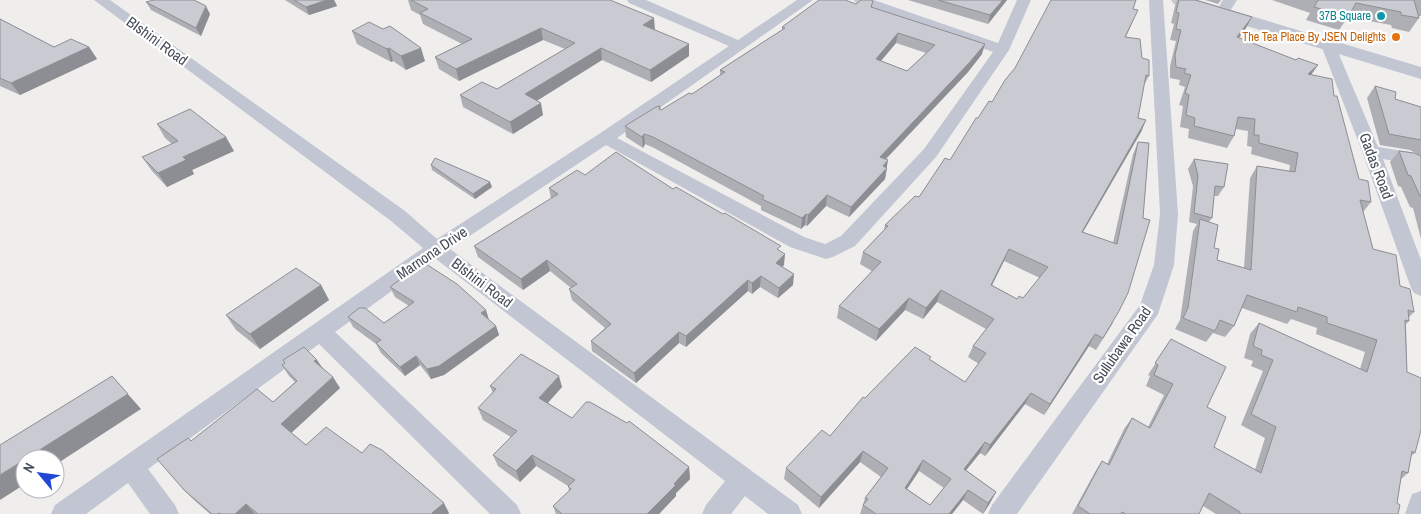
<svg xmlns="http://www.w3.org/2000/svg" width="1421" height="514" font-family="'Archivo Narrow',sans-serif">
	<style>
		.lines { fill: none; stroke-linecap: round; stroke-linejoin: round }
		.minor { fill: #c1c6d2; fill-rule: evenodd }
		.tertiary { fill: #c1c6d2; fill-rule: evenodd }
		.wall { fill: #aeafb5; fill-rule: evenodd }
		.shaded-wall { fill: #8d8e93 }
		.building { fill: #cacbd2; stroke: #8d8e93; fill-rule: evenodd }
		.culture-dot { fill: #0f9aa8; stroke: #fff; stroke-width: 2 }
		.food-dot { fill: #e8710a; stroke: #fff; stroke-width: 2 }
		.labels { text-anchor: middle; stroke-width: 4.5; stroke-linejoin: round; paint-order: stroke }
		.far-culture-label { font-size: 12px; fill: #0d838f; stroke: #fff; text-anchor: end }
		.far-food-label { font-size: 12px; fill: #c56008; stroke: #fff; text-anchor: end }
		.street-label { font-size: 15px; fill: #464c59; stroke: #fff }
	</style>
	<rect width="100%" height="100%" fill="#f0eded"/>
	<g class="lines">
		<!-- minor -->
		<g class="minor">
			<polygon points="94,0 110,0 405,211 437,239 599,134 729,46 629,3 627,0 646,0 738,40 797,0 813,0 617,138 804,237 825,244 841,236 924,149 993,52 856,3 854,0 874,0 998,43 1017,0 1031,0 1009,50 936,157 855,246 833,257 826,259 790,247 606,145 450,249 798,505 802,514 768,514 745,496 731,514 702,514 706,505 725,481 436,259 335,332 517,505 521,514 490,514 319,344 148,469 175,505 179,514 150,514 128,483 86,514 51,514 55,505 423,248 391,221"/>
			<polygon points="1149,0 1163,0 1178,214 1174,265 1158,314 1017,514 988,514 992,505 1140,305 1154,265 1160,214"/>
			<polygon points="1223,0 1237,0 1227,16 1222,17 1215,13"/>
			<polygon points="1328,41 1333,42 1335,45 1378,147 1410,152 1421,157 1421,170 1405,163 1383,159 1421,260 1421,296 1414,293 1411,288 1362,151 1321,45 1323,42"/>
			<polygon points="1421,491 1421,514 1405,514 1412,494"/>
		</g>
		<!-- tertiary -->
		<polygon class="tertiary" points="1171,0 1198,0 1421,67 1421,79 1174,4"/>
	</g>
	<!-- wall -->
	<g class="wall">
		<polygon points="285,0 334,0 337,6 309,15"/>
		<polygon points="408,0 610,0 655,30 689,56 651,82 602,60 537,101 543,115 513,134 463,107 460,95 497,89 565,49 543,40 459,81 439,69 435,57 462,44 423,24 420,15 411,10"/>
		<polygon points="908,0 1007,0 988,24"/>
		<polygon points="1177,0 1195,0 1246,28 1239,38 1296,60 1318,65 1311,75 1334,96 1359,179 1371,202 1363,212 1373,249 1400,286 1414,312 1409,317 1409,321 1406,324 1407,372 1415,453 1411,456 1408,473 1401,479 1397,503 1398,514 1216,514 1203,506 1199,514 1072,514 1095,472 1102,461 1107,464 1124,429 1132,418 1148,427 1164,395 1146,386 1150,376 1148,375 1171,339 1207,407 1214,447 1255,470 1265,438 1241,425 1263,371 1251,366 1253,361 1244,358 1250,334 1259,323 1360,369 1365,352 1316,334 1317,328 1291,319 1287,324 1242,308 1234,326 1225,337 1213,333 1206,342 1175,329 1180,320 1193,231 1197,224 1189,222 1193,186 1188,169 1194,159 1224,187 1218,196 1214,196 1212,218 1209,222 1214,248 1217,260 1244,268 1250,178 1257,166 1289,171 1290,165 1251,154 1252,147 1247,146 1248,131 1236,129 1234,136 1227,148 1188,138 1189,129 1180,127 1183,106 1179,105 1185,87 1179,85 1180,80 1170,78 1170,66 1176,41 1170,40 1174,24 1171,23 1175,6"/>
		<polygon points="1205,0 1221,0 1218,4"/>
		<polygon points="1272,0 1421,0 1421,16 1419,16 1419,18 1409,32 1392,28 1391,25 1348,17 1339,30 1306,20 1310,13"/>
		<path d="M 873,1 L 871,7 L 982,54 L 968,72 L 886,159 L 887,168 L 885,179 L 849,217 L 826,206 L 807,226 L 805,225 L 801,229 L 761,210 L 761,206 L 654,148 L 645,144 L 643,148 L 626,137 L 625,126 L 660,106 L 661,110 L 692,94 L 720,75 L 720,70 L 782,30 L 782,27 L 856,4 ZM 896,43 L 926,53 L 907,71 L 881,61 Z"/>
		<polygon points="146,2 210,14 201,36 151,10"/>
		<path d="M 1133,9 L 1133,21 L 1126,37 L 1142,58 L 1149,76 L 1144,85 L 1138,118 L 1146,120 L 1141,132 L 1083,232 L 1113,243 L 1133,154 L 1138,142 L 1113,323 L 1096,350 L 1089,346 L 1044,415 L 1025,404 L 985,456 L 980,453 L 966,470 L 996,492 L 990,503 L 983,514 L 963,500 L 952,514 L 860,514 L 865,498 L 881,477 L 860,462 L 819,508 L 784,479 L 786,468 L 830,436 L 865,398 L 930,360 L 965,382 L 979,364 L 968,357 L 973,346 L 986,329 L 937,302 L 923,319 L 905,310 L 876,341 L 837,318 L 839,306 L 872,271 L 860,264 L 863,252 L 884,230 L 885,225 L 919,197 L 950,160 L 978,118 L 992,102 ZM 1004,261 L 1040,278 L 1023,298 L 1017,299 L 992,285 ZM 919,471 L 944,488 L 930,505 L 907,489 Z"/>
		<polygon points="0,19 54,47 89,47 97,59 20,95 0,86"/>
		<polygon points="352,31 425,61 406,70 393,61 391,62 357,44"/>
		<polygon points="1375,86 1395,99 1421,107 1421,156 1410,150 1380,145 1367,98"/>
		<polygon points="157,124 234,151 192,170 194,174 167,187 152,171 142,157 172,144 165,138"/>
		<polygon points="1399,151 1421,156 1421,239 1413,208 1410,207 1401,187 1398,186 1390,162"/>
		<polygon points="431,165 492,187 475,199 432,170"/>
		<polygon points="585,175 673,189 780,251 784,265 782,267 793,285 778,298 760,287 752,294 748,291 686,347 679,343 636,383 592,351 591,341 605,328 572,300 569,289 571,288 550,271 523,290 478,257 474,246 551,199 549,188"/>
		<polygon points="321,285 329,300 260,349 236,330 226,315"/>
		<polygon points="390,287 489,320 496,326 499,335 444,375 431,379 420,365 405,376 381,353 376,344 353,327 348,317 384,323 409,306 395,297"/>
		<polygon points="283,360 317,360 322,367 340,388 291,433 306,445 362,453 449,513 448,514 210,514 194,500 184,490 191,441 273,402 295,382 289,376 282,365 285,363"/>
		<polygon points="490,386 562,387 548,403 572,418 689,467 690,479 676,493 676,496 659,514 556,514 553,506 569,491 568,486 536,466 520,482 498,466 493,455 511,437 483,420 478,408 493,393"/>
	</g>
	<!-- shaded-wall -->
	<g class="shaded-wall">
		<polygon points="327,0 334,0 337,6 309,15 306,7"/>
		<polygon points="1003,0 1007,0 988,24 990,15"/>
		<polygon points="206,6 210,14 201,36 196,28"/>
		<polygon points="1252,17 1246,28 1231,48 1237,37"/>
		<polygon points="654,18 655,30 643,25"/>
		<polygon points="541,28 543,40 459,81 456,69"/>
		<polygon points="898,33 896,43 874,69 876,59"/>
		<polygon points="689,44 689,56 651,82 650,70"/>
		<polygon points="985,44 982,54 968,72 878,167 880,157"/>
		<polygon points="89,47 97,59 20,95 11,83"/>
		<polygon points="389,48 393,61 391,62 387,49"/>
		<polygon points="421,48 425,61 406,70 401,56"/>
		<polygon points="601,48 602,60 528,106 525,94"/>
		<polygon points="1318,65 1310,76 1308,74"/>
		<polygon points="541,103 543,115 513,134 510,122"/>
		<polygon points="1146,120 1141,132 1076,244 1082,232"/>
		<polygon points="644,134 645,144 643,148 642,137"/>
		<polygon points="226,137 234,151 192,170 194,174 167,187 158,173 183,157"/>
		<polygon points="888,160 885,179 849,217 851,207"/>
		<polygon points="490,182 492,187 475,199 473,194"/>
		<polygon points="827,195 826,206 807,226 808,215"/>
		<polygon points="806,214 805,225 801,229 802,218"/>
		<polygon points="1009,249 1004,261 986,297 991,285"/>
		<polygon points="785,254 784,265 775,274 776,263"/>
		<polygon points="547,260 550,271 523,290 521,279"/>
		<polygon points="794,274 793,285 778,298 779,288"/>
		<polygon points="761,276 760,287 752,294 752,283"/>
		<polygon points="748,280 748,291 686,347 686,336"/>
		<polygon points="321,285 329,300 260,349 250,334"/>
		<polygon points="941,290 937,302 923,319 926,308"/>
		<polygon points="909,298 905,310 876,341 879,329"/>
		<polygon points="486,310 489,320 481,313"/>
		<polygon points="496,326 499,335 444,375 431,379 427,369"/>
		<polygon points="679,332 679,343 636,383 634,373"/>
		<polygon points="1095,334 1089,346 1044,415 1050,404"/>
		<polygon points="416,356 420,365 405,376 400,367"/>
		<polygon points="317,360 324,371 314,361"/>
		<polygon points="112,376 141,409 55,465 55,459 26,459"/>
		<polygon points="559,376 562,387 542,409 539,398"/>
		<polygon points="333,377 340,388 289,435 281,424"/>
		<polygon points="1031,393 1025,404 985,456 990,445"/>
		<polygon points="985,442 980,453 959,479 964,469"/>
		<polygon points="863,451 860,462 819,508 821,497"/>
		<polygon points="532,455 536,466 520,482 516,471"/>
		<polygon points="25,460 25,484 0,500 0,475"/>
		<polygon points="923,460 919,471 901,498 905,488"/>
		<polygon points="689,467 690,479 676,493 676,496 659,514 647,514"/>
		<polygon points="968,490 963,500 952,514 949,514"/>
		<polygon points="996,492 990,503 983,514 988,503"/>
		<polygon points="444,503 449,513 448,514 433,514 432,513"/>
		<polygon points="246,504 255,514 235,514"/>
	</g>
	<!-- building -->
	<g class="building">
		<polygon points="154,0 194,0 206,6 196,28 146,2"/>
		<polygon points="294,0 327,0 306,7"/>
		<polygon points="411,0 610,0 654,18 643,25 689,44 650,70 601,48 525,94 541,103 510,122 460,95 482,82 497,89 575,43 541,28 456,69 435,57 472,39 420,13 428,9"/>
		<path d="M 819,0 L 845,0 L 856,4 L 861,0 L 871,0 L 873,1 L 871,7 L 985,44 L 970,62 L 880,157 L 888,160 L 883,166 L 887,168 L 851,207 L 827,195 L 808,215 L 806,214 L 802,218 L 762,199 L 764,196 L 653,137 L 644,134 L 642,137 L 625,126 L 656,107 L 660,106 L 659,109 L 661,110 L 689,93 L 692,94 L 725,72 L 720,70 L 785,28 L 782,27 ZM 898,33 L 935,45 L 907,71 L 876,59 Z"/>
		<polygon points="938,0 1003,0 990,15"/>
		<path d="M 1051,0 L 1136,0 L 1133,9 L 1138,10 L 1125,37 L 1140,39 L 1142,58 L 1149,60 L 1149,76 L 1146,75 L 1138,118 L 1146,120 L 1082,232 L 1117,244 L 1138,142 L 1149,143 L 1143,218 L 1150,220 L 1128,293 L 1119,311 L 1103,338 L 1095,334 L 1050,404 L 1031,393 L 990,445 L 985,442 L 964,469 L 996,492 L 988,503 L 968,490 L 949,514 L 876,514 L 863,505 L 868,499 L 865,498 L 888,468 L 863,451 L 821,497 L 786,468 L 822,430 L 830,436 L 863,397 L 865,398 L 915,347 L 931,357 L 929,359 L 965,382 L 986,353 L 973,346 L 994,319 L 941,290 L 926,308 L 909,298 L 879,329 L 839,306 L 881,262 L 863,252 L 888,226 L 885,225 L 915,196 L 919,197 L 945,158 L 950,160 L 976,118 L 978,118 L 989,101 L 992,102 L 1005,80 L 1015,68 ZM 1009,249 L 1048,267 L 1023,298 L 1019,296 L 1017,299 L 991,285 ZM 923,460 L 951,479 L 930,505 L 905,488 Z"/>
		<polygon points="1179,0 1195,0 1252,17 1237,37 1296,60 1298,58 1318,65 1308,74 1332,79 1334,96 1337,96 1359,179 1368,181 1371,202 1360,200 1373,249 1396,255 1400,286 1410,289 1414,312 1408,310 1409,321 1405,320 1407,372 1421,378 1421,430 1415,453 1412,451 1408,473 1402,471 1397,503 1400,505 1398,514 1240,514 1240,512 1209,493 1199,514 1126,514 1122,512 1121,514 1090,514 1078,506 1102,461 1109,465 1132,418 1150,428 1173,384 1154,375 1158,365 1155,363 1171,339 1226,367 1207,407 1226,417 1214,447 1261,473 1276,427 1251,414 1273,360 1261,355 1262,350 1253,346 1259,323 1367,372 1377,340 1327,323 1327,317 1298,307 1297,312 1247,295 1234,326 1220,320 1215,331 1183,318 1188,308 1200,219 1218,225 1214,248 1219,249 1217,260 1251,270 1257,166 1295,172 1298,153 1259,143 1259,135 1254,135 1255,119 1238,117 1234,136 1194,126 1195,118 1186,115 1189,95 1185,93 1191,75 1184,73 1186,69 1176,67 1175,55 1181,30 1176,29 1179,13 1176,12"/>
		<polygon points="1318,0 1414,0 1419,18 1401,15 1401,12 1356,3 1348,17 1314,7"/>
		<polygon points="0,19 54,47 71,39 89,47 11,83 0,78"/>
		<polygon points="369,22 383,29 390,26 421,48 401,56 389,48 387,49 352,31"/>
		<polygon points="1375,86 1396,92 1395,99 1421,107 1421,140 1389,134"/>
		<polygon points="190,109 226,137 183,157 186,160 158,173 142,157 178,141 157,124"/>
		<polygon points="1399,151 1414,153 1421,156 1421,196 1420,196 1411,176 1408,175"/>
		<polygon points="616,152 673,189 676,187 723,214 725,213 781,246 777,249 785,254 776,263 794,274 779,288 761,276 752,283 748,280 686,336 679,332 634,373 591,341 611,324 569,289 577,284 547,260 521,279 474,246 558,194 549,188 577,170 585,175"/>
		<polygon points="435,158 490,182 473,194 431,165"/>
		<polygon points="1194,159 1228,164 1224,187 1215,186 1212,218 1194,213 1198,176"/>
		<polygon points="423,262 457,284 486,310 481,313 496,326 439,366 427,369 416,356 400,367 376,343 381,340 348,317 359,308 365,308 384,323 414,302 390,287"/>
		<polygon points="296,268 321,285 250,334 226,315"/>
		<polygon points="304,347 317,360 314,361 333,377 281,424 306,445 326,427 362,453 370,444 382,450 444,503 432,513 433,514 258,514 246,504 235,514 221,514 219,513 218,514 212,514 184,490 157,459 188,438 191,441 257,389 273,402 297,381 282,365 285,363 283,360"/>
		<polygon points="521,354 559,376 539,398 572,418 586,402 590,402 627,423 629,421 689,467 674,484 676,485 647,514 562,514 553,506 571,489 568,486 575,480 532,455 516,471 493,455 517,431 478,408 496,389 490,386"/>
		<polygon points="112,376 128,394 0,475 0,445"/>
	</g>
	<!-- markers -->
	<circle class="culture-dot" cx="1381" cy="16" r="5"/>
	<circle class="food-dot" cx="1396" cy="37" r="5"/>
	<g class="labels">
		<!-- far-culture labels -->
		<g class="far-culture-label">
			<text x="1371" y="20">37B Square</text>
		</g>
		<!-- far-food labels -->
		<g class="far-food-label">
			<text x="1386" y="41">The Tea Place By JSEN Delights</text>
		</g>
		<!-- street labels -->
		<g class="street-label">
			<text transform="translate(157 41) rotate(36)" y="5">BIshini Road</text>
			<text transform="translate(1376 166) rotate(69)" y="5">Gadas Road</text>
			<text transform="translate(432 253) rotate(-34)" y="5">Marnona Drive</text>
			<text transform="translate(482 283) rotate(37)" y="5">BIshini Road</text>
			<text transform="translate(1122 345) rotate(-55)" y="5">Sullubawa Road</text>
		</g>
	</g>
	<!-- north arrow -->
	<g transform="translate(40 474) rotate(299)"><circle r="24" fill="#ffffff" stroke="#b5b7bd"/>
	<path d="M0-4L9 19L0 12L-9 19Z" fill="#2047d6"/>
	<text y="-8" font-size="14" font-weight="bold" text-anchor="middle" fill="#464c59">N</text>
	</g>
</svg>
